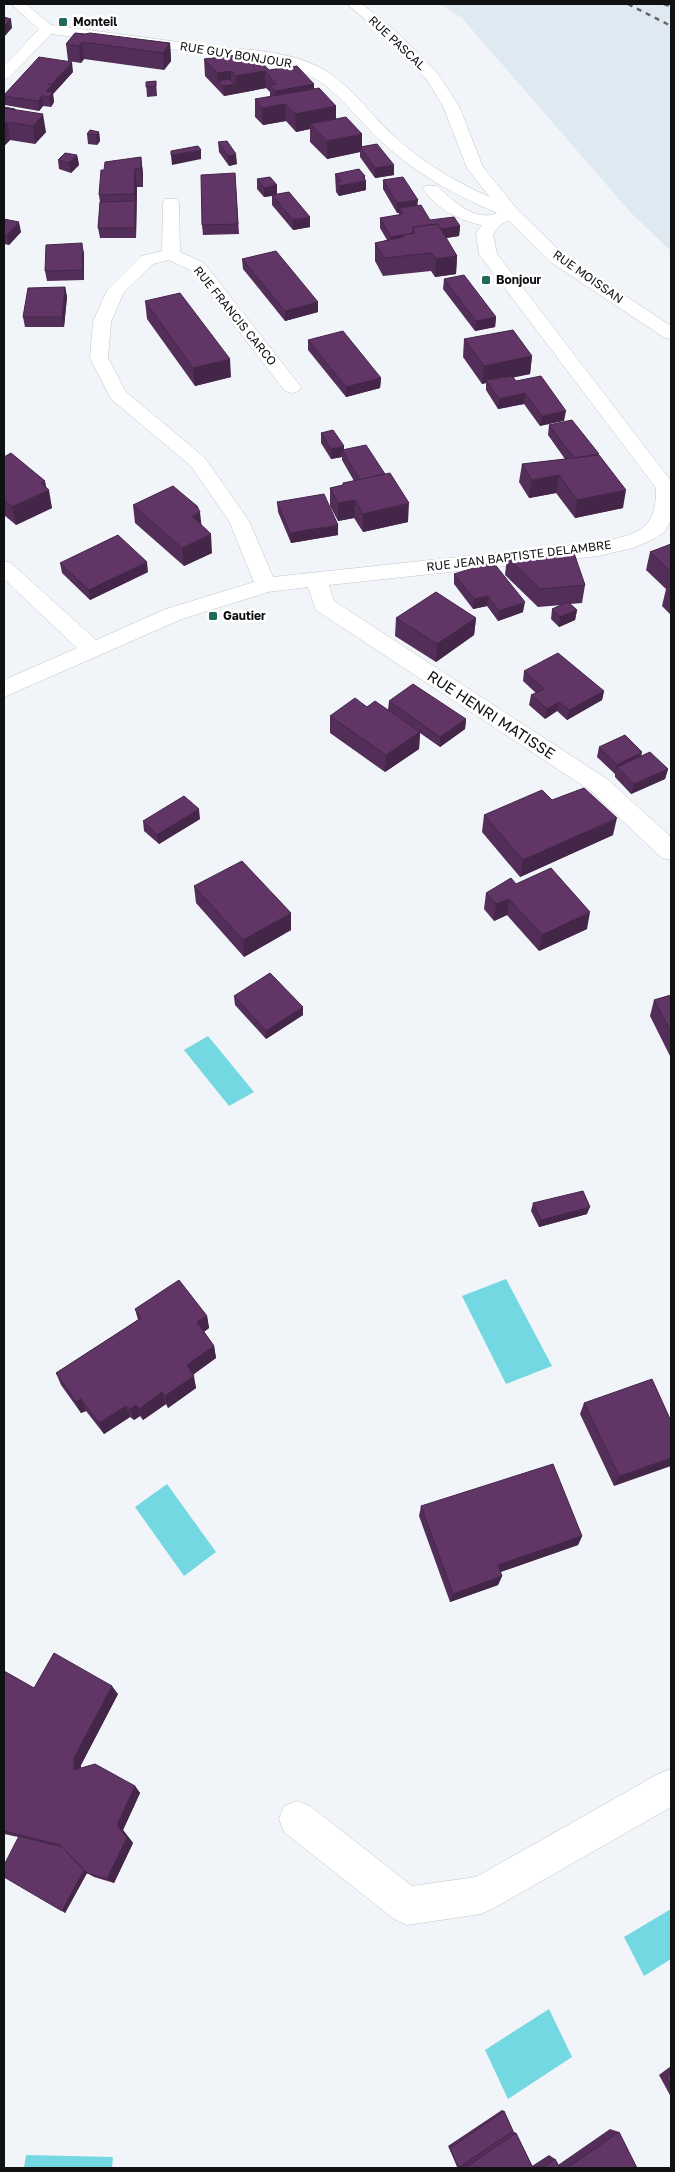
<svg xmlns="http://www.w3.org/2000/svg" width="675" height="2172" font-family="'Golos Text',sans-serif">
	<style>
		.built { fill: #dfe9f2 }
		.water { fill: #74d8e3 }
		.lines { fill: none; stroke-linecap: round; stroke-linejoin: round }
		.minor-casing { stroke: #c2c6c9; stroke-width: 1 }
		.major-casing { stroke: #c2c6c9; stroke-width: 1 }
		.minor { fill: #fff; fill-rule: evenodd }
		.major { fill: #fff; fill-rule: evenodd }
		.rail { stroke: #65676a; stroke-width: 2.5; stroke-dasharray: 5 5; stroke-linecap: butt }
		.wall { fill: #532e59 }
		.shaded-wall { fill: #442648 }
		.building { fill: #613667; stroke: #442648 }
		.poi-dot { fill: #1f6961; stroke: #fff; stroke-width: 2 }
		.labels { text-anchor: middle; stroke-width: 5; stroke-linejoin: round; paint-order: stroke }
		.far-poi-label { font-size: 12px; font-weight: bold; fill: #101113; stroke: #fff; text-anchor: start }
		.far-street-label { font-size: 12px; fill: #101113; stroke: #fff }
		.street-label { font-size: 15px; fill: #101113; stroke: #fff }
	</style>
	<rect width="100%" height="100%" fill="#f1f5f9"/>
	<!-- built -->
	<polygon class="built" points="440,4 671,4 671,251 631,213 462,18"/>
	<!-- water -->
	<g class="water">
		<polygon points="208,1036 254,1092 229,1106 184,1050"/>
		<polygon points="506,1279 552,1366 506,1384 462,1296"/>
		<polygon points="167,1484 216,1552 184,1576 135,1507"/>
		<polygon points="671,1909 671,1959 644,1976 624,1937"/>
		<polygon points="549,2009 572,2057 508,2099 485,2050"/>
		<polygon points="26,2155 113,2157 112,2168 24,2168"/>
	</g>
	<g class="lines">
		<!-- minor casing -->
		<g class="minor-casing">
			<g id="minor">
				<path d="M 11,4 L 26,4 L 51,25 C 104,32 156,39 209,46 C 247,50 292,50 326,71 C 353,88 371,115 394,136 C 429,169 473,191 517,209 L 519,213 L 517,217 L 501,224 L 493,234 L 497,254 L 671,481 L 671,521 L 665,531 L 656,538 L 633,548 L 598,556 L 329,585 L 334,601 L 607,779 L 671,837 L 671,860 L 662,858 L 591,791 L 316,610 L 308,587 L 268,592 L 182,619 L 4,697 L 4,680 L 77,648 L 4,579 L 4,561 L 11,563 L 96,640 L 166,609 L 254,582 L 229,521 L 191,466 L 111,399 L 90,358 L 93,322 L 107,290 L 141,256 L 162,251 L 163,203 L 165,199 L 177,199 L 179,203 L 180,252 L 204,263 L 301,387 L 299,391 L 292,393 L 285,391 L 192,271 L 169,260 L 153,264 L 124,292 L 111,322 L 108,358 L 126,392 L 205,458 L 249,521 L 273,577 L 598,542 C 635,535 657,532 656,488 L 479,254 L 476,233 L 482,225 C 459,221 436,208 423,189 L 425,186 L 437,186 C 451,199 475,223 497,213 C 459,197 422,177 391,150 C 367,130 349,105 325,85 C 287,58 239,58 194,52 C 146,46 98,40 51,34 L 9,78 L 4,79 L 4,66 L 39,29 Z"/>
				<polygon points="671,1769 671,1807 494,1908 481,1914 407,1925 394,1919 284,1832 279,1819 284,1806 297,1801 310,1806 412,1886 476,1877 658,1774"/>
			</g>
		</g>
		<!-- major casing -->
		<g class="major-casing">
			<polygon id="major" points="347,4 362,4 398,33 438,74 459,106 483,167 517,209 564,255 671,326 671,339 665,338 552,263 505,217 467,168 443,106 427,80 388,39"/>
		</g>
		<!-- minor -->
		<use href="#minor" class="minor"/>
		<!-- major -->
		<use href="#major" class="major"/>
		<!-- rail -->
		<g class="rail">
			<polyline points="628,4 671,26"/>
			<polyline points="664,4 671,7"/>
		</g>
	</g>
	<!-- wall -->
	<g class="wall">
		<polygon points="75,33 170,43 171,61 164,70 84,59 81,63 68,61 66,44"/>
		<polygon points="204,59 269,70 314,84 314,89 336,106 336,119 362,146 394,175 375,178 360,157 360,152 327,159 310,142 310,129 296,132 286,121 263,125 255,117 255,99 270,97 270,92 266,88 224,96 205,76"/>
		<polygon points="73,72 53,94 54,102 51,107 43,106 39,111 5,105 4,95"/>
		<polygon points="156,81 157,96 147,97 146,82"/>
		<polygon points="4,107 16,110 46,132 35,144 10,140 4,146"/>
		<polygon points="99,132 100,141 97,145 88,144 87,134"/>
		<polygon points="218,142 237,164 229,166 219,152"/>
		<polygon points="77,155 79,165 71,173 59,169 58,160"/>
		<polygon points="141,157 143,174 143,187 137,187 136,238 100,238 98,228 100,202 99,195 104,170"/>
		<polygon points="235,173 239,234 203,235 202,225"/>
		<polygon points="335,174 365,180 366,181 366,190 339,196 336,192"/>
		<polygon points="257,179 277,185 277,194 310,227 293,230 272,205 272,196 264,197 257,189"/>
		<polygon points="383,180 417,205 430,220 460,226 459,236 446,238 457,256 456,274 435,277 431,271 383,276 375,261 375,243 387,240 380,228 380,218 399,215 399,213 397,213 383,189"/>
		<polygon points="4,219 21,232 9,245 4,244"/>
		<polygon points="84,253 84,280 47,281 45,271"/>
		<polygon points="242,259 318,302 318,312 285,321 243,269"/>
		<polygon points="444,279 496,317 495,327 475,331 443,289"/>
		<polygon points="65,287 67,297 64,327 25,327 23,317"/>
		<polygon points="145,301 231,377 195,386 147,319"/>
		<polygon points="464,339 532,356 530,374 513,377 516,381 566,411 540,426 524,404 498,409 486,390 486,383 482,384 463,357"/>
		<polygon points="308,340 381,378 380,388 346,397 308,350"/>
		<polygon points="549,425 599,455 623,508 575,518 556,493 529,498 519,482 522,464 565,459 548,435"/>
		<polygon points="321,433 344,446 344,450 408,522 363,532 354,518 338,521 330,506 330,488 343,485 354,481 342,460 342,457 331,459 321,443"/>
		<polygon points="4,457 46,487 52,508 16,525 4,515"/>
		<polygon points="277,502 338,535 291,543 278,512"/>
		<polygon points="133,505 212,553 184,566 135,523"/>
		<polygon points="671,544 671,615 662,606 666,589 646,570 650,552"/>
		<polygon points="507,557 585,585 582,603 570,604 577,610 575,620 559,627 551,619 552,609 562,605 538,607 505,575"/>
		<polygon points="60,563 148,572 90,600 62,573"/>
		<polygon points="454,574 523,612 498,621 487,606 473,609 454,584"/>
		<polygon points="396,618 476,618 474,635 436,662 395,636"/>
		<polygon points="524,671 604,691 602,700 567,720 557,711 545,719 529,705 531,695 536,693 523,681"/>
		<polygon points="389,701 466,719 465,729 440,747 420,733 419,749 385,772 330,733 330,716 367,707 388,710"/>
		<polygon points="599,747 642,756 668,769 665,779 631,794 615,777 615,774 597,757"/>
		<polygon points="484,815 613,835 520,877 482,832"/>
		<polygon points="200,819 159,844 144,831 143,821"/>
		<polygon points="516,884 587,929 539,951 507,915 494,921 484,909 486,893"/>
		<polygon points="194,886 291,930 244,957 196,903"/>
		<polygon points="671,995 671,1058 650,1016 654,1000"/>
		<polygon points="234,996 303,1015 266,1039 235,1005"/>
		<polygon points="533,1203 587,1214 539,1227 531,1211"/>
		<polygon points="135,1309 207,1316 209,1328 204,1332 214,1346 216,1358 193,1375 196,1388 168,1408 166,1404 143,1420 140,1416 134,1420 130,1417 104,1434 86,1411 81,1413 61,1385 56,1373 138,1320"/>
		<polygon points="584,1403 671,1421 614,1486 580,1414"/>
		<polygon points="421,1506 582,1536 578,1545 500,1572 502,1576 498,1585 450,1602 419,1516"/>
		<polygon points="4,1671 34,1688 118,1694 81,1765 81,1768 135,1786 140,1793 123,1830 133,1843 114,1883 94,1877 87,1873 65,1913 18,1837 4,1834"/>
		<polygon points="671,2066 671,2097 659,2075"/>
		<polygon points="502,2110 504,2111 513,2131 516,2133 532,2166 549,2155 555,2159 558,2165 610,2129 619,2132 637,2168 458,2168 448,2146"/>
	</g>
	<!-- shaded-wall -->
	<g class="shaded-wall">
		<polygon points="11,19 12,28 4,37 4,26"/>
		<polygon points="82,42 84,59 81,63 79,46"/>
		<polygon points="170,43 171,61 164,70 163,53"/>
		<polygon points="72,62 73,72 53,94 54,102 51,107 49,97 46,91 52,85 53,92 52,84"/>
		<polygon points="231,71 231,85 236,84 236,76 265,71 266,88 224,96 223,86 218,81 217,73"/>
		<polygon points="314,84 314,101 285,104 286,121 263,125 262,108 275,105 275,91"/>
		<polygon points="42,96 43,106 39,111 38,101"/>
		<polygon points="336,106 336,123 310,124 310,129 296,132 295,114"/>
		<polygon points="43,114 46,132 35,144 33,126"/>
		<polygon points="7,122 10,140 4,146 4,126"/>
		<polygon points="99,132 100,141 97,145 96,135"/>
		<polygon points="362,134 362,150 360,147 360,152 327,159 327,141"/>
		<polygon points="201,150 201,159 172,165 171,155"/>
		<polygon points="236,154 237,164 229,166 228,156"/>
		<polygon points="77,155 79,165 71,173 69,163"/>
		<polygon points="141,157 143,174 143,187 141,169"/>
		<polygon points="394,165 394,175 375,178 375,168"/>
		<polygon points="135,169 137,187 136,238 135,228 135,201 134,194"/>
		<polygon points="365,176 365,181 366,181 366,190 339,196 339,186"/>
		<polygon points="277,185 277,195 264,197 264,188"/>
		<polygon points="418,200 417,210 400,208 399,213 397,213 397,203"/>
		<polygon points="310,217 310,227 293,230 293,220"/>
		<polygon points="19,222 21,232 9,245 7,235"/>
		<polygon points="460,226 459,236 414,243 415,233"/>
		<polygon points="403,235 402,245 391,247 391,237"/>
		<polygon points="82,243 84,253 84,280 83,270"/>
		<polygon points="457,256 456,274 435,277 436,259"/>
		<polygon points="65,287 67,297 64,327 62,317"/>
		<polygon points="318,302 318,312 285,321 285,311"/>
		<polygon points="496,317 495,327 475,331 476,321"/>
		<polygon points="532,356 530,374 488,383 486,380 486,383 482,384 484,366"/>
		<polygon points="230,359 231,377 195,386 193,368"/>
		<polygon points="381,378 380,388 346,397 346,387"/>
		<polygon points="525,393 524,404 498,409 499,399"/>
		<polygon points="566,411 564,421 540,426 542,416"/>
		<polygon points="344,446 344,453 342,450 342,457 331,459 331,449"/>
		<polygon points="559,475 556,493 529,498 532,480"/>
		<polygon points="45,481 47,491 49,490 52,508 16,525 12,507 41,483"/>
		<polygon points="626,490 623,508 575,518 577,500"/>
		<polygon points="355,500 354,518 338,521 338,503"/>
		<polygon points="409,503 408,522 363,532 363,514"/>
		<polygon points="200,512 202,530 192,516"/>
		<polygon points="338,525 338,535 291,543 290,533"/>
		<polygon points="211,534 212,553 184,566 182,548"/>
		<polygon points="147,562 148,572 90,600 89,590"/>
		<polygon points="488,596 487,606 473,609 474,599"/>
		<polygon points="525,602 523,612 498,621 499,611"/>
		<polygon points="577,610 575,620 559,627 560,617"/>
		<polygon points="476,618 474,635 436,662 437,644"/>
		<polygon points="604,691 602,700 567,720 569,710"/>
		<polygon points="559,702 557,711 545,719 547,709"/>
		<polygon points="466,719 465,729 440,747 440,737"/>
		<polygon points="420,732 419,749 385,772 386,755"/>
		<polygon points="642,752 640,762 617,767 615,775 617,765"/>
		<polygon points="668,769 665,779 631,794 634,784"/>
		<polygon points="199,809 200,819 159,844 157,835"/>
		<polygon points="617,818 613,835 520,877 523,860"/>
		<polygon points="509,899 507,915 494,921 496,904"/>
		<polygon points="590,912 587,929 539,951 542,935"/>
		<polygon points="291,913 291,930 244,957 243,940"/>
		<polygon points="303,1007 303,1015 266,1039 266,1031"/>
		<polygon points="590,1207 587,1214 539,1227 541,1220"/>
		<polygon points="207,1316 209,1328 200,1334 197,1322"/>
		<polygon points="214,1346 216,1358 190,1376 187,1365"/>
		<polygon points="194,1376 196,1388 168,1408 165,1396"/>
		<polygon points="162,1392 166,1404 143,1420 139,1409"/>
		<polygon points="81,1399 86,1411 81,1413 76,1402"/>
		<polygon points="136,1405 140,1416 134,1420 130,1409"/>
		<polygon points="126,1406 130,1417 104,1434 99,1423"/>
		<polygon points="671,1458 671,1466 614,1486 619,1476"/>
		<polygon points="582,1536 578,1545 495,1574 498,1565"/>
		<polygon points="502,1576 498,1585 450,1602 453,1594"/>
		<polygon points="112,1686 118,1694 81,1765 81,1777 74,1770 74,1758"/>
		<polygon points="135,1786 140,1793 123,1830 133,1843 114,1883 107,1879 117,1825"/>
		<polygon points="85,1869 88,1871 65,1913 62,1911"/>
	</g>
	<!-- building -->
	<g class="building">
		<polygon points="4,17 11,19 4,26"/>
		<polygon points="75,33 85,34 90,33 170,43 163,53 82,42 79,46 66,44"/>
		<polygon points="253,53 269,70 297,66 314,84 275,91 269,85 276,84 265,71 236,76 231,71 217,73 204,59"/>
		<polygon points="39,57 72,62 52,84 48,84 52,85 46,91 53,92 49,97 42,96 38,101 4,96 4,95"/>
		<polygon points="229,79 236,84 223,86 218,81"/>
		<polygon points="156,81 156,86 146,87 146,82"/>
		<polygon points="319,88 336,106 295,114 285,104 262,108 255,99"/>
		<polygon points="4,107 15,109 15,110 4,108"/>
		<polygon points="4,108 43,114 33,126 7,122 4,126"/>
		<polygon points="346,117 362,134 327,141 310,124"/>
		<polygon points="90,130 99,132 96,135 87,134"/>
		<polygon points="227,141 236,154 228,156 218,142"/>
		<polygon points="377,144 394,165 375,168 360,147"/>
		<polygon points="198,146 201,150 171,155 171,151"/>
		<polygon points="65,153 77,155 69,163 58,160"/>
		<polygon points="141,157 141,169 135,169 134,194 99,195 101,170 104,170 105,162"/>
		<polygon points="359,169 365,176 363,177 366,181 339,186 336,182 341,181 335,174"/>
		<polygon points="235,173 238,224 202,225 201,175"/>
		<polygon points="270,177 277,185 264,188 257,179"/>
		<polygon points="403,177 418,200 397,203 383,180"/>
		<polygon points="289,192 310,217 293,220 272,195"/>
		<polygon points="135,201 135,228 98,228 100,202"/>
		<polygon points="421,205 430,220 454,217 460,226 441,229 438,224 413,227 412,233 391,237 380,218 403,214 400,208"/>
		<polygon points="4,219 19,222 7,235 4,235"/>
		<polygon points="438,224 457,256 436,259 431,253 384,258 375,243 403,237 403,235 415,233 413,227"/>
		<polygon points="82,243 83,270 45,271 46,245"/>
		<polygon points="276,251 318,302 285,311 242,259"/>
		<polygon points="464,275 496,317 476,321 444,279"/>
		<polygon points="65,287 62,317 23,317 28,288"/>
		<polygon points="180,293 230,359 193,368 145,301"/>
		<polygon points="513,330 532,356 484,366 464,339"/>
		<polygon points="343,331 381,378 346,387 308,340"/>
		<polygon points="512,376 516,381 541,376 566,411 542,416 525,393 499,399 486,380"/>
		<polygon points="572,420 599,454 574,458 549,425"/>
		<polygon points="333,430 344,446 331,449 321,433"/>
		<polygon points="366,445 385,474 360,480 342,450"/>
		<polygon points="11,453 45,481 41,483 49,490 12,507 4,500 4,457"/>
		<polygon points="599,455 626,490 577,500 559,475 532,480 522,464"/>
		<polygon points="390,473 409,503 363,514 355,500 338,503 330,488 343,485 343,483"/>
		<polygon points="173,486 197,506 200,512 192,516 211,534 182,548 133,505"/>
		<polygon points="324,494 338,525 290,533 277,502"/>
		<polygon points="118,535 147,562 89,590 60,563"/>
		<polygon points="671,544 671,572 650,552"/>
		<polygon points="574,553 585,585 540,589 507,557"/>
		<polygon points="493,562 525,602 499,611 488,596 474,599 454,574"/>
		<polygon points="671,585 671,592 666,588"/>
		<polygon points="436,592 476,618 437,644 396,618"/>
		<polygon points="568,602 577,610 560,617 552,609"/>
		<polygon points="558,653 604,691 569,710 559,702 547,709 531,695 544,689 524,671"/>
		<polygon points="413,684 466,719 440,737 389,701"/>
		<polygon points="355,698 367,707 375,701 420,732 386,755 330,716"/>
		<polygon points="625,735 642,752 617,765 599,747"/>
		<polygon points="650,752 668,769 634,784 617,767"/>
		<polygon points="584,788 617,818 523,860 484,815 542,790 552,800"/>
		<polygon points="184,796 199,809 157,835 143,821"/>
		<polygon points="242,861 291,913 243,940 194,886"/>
		<polygon points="551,868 590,912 542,935 509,899 496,904 486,893 511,878 516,884"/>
		<polygon points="270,973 303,1007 266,1031 234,996"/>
		<polygon points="671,995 671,1032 654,1000"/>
		<polygon points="583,1191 590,1207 541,1220 533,1203"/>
		<polygon points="179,1280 207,1316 197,1322 214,1346 187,1365 194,1376 165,1396 162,1392 139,1409 136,1405 130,1409 126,1406 99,1423 81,1399 76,1402 56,1373 141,1318 135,1309"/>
		<polygon points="652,1379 671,1421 671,1458 619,1476 584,1403"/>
		<polygon points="553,1464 582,1536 498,1565 502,1576 453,1594 421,1506"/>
		<polygon points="54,1653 112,1686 74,1758 74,1770 95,1764 135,1786 117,1825 127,1838 107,1879 87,1873 60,1845 4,1831 4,1671 34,1688"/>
		<polygon points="19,1836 62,1847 84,1870 62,1911 4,1877 4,1865"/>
		<polygon points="671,2073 671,2085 666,2076"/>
		<polygon points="504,2111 513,2131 458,2168 450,2148"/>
		<polygon points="619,2132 637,2168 567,2168"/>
		<polygon points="516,2133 533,2168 465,2168"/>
		<polygon points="555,2159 560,2168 542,2168"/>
	</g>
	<!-- markers -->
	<g class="poi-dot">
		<rect x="58" y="17" width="10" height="10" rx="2.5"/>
		<rect x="481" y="275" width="10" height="10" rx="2.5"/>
		<rect x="208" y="611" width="10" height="10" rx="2.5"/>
	</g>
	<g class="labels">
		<!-- far-poi labels -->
		<g class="far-poi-label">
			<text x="73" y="26">Monteil</text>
			<text x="496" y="284">Bonjour</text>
			<text x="223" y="620">Gautier</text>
		</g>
		<!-- far-street labels -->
		<g class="far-street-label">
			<text transform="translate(397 43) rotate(43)" y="4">RUE PASCAL</text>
			<text transform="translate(236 55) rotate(9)" y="4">RUE GUY BONJOUR</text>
			<text transform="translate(588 277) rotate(35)" y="4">RUE MOISSAN</text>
			<text transform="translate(235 316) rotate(51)" y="4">RUE FRANCIS CARCO</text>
			<text transform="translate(519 556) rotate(-7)" y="4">RUE JEAN BAPTISTE DELAMBRE</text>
		</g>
		<!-- street labels -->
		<g class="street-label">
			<text transform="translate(491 715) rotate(33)" y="5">RUE HENRI MATISSE</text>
		</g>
	</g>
	<!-- border -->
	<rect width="675" height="2172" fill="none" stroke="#101113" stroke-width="10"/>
</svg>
